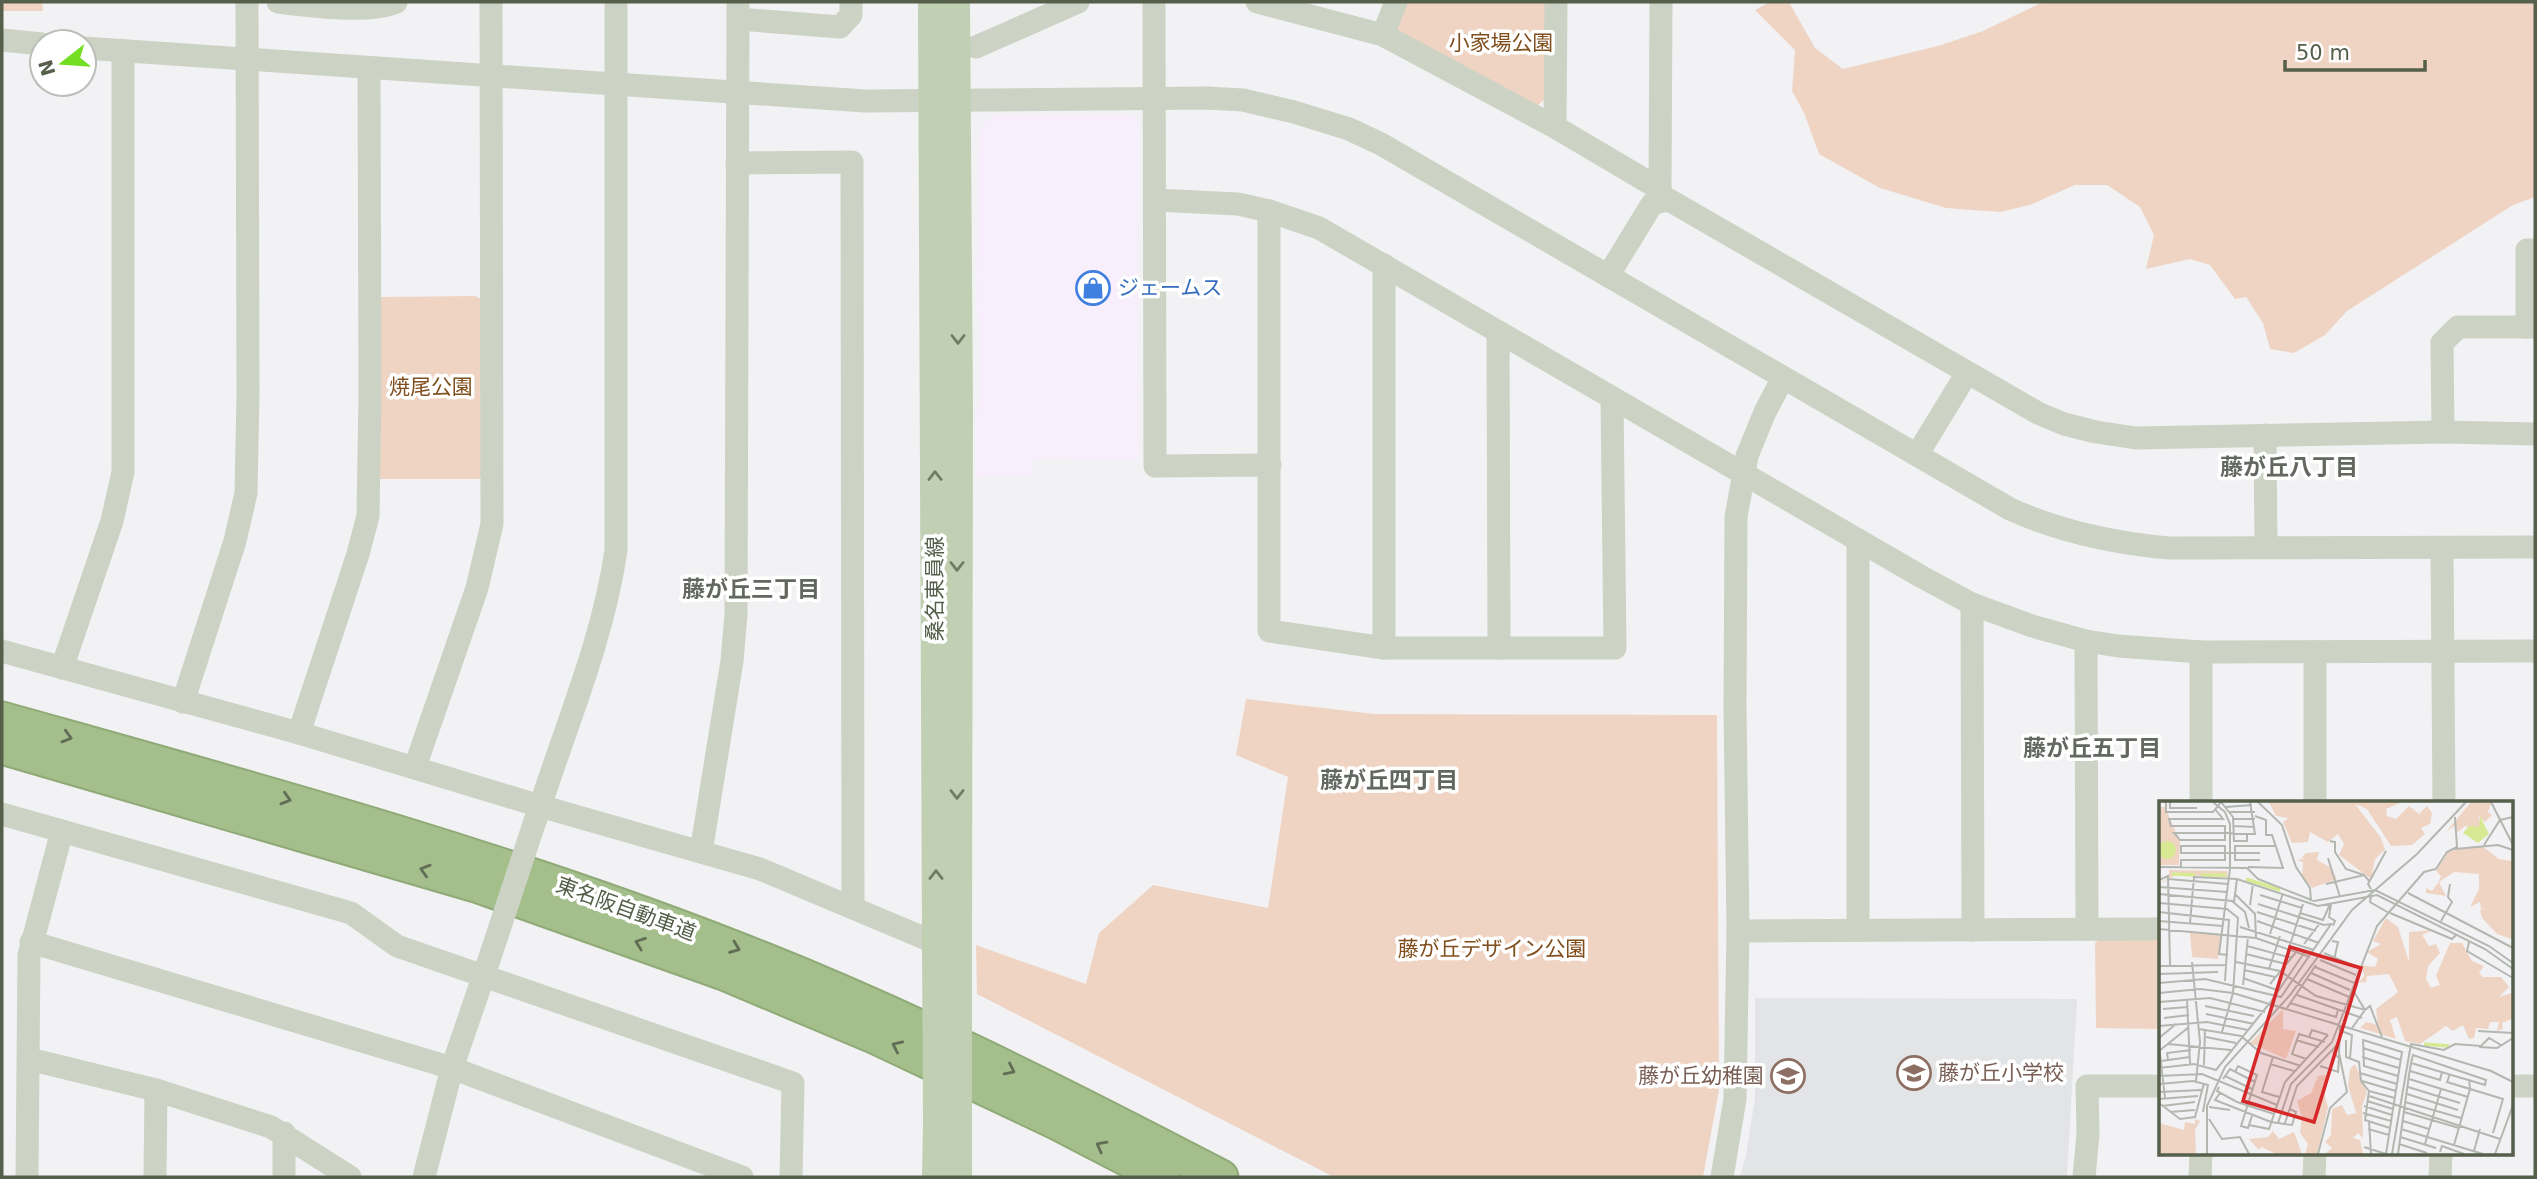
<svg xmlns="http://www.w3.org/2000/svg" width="2537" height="1179" font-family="'DejaVu Sans','Noto Sans JP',sans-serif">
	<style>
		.commercial { fill: #f8eefc }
		.education { fill: #e3e4e5 }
		.green { fill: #efd4c4 }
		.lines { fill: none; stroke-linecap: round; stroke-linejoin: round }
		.highway-casing { stroke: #90aa77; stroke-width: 37 }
		.minor { stroke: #ccd3c4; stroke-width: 23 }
		.major { stroke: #c1cfb3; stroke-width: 28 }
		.highway { stroke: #a4be8c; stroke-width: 33 }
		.minor-bridge { stroke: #ccd3c4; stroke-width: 23 }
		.major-bridge { stroke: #c1cfb3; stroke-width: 28 }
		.oneway { stroke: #707b64 }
		.oneway2 { stroke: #616d54 }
		.labels { text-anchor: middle; stroke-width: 7; stroke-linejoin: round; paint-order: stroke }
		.park-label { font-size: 21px; fill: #804e1c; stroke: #fff }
		.shop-label { font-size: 21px; fill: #366cbe; stroke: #fff; text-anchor: start }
		.street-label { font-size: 21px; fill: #555f4a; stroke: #fff }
		.education-label { font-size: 21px; fill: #785e54; stroke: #fff; text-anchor: start }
		.neighbourhood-label { font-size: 23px; font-weight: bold; fill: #62675f; stroke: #fff }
		.inset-river { fill: none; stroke: #d7ea93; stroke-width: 3.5 }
		.inset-road { fill: none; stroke: #b3b7b0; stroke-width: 2 }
		.view { fill: #d62828; fill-opacity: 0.15; stroke: #d62828; stroke-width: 3.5 }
		.inset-edge { fill: none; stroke: #555f4a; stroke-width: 3.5 }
	</style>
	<rect width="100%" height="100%" fill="#f2f2f4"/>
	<!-- commercial -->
	<polygon class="commercial" points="993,114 1130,115 1138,121 1138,460 1034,458 1032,476 976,477 977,413 980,390 981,332 977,312 978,133"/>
	<!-- education -->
	<polygon class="education" points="1755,998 2077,999 2067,1177 1740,1177 1746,1155 1755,1098"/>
	<!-- green -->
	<g class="green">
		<polygon points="2,2 42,2 43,11 2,11"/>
		<polygon points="1406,2 1546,2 1545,99 1536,107 1398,34 1395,26"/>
		<polygon points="1770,2 1789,2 1815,48 1843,69 1938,46 1983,31 2043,2 2535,2 2535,197 2513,205 2347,311 2325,335 2294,353 2270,349 2263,323 2246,297 2235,299 2210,265 2190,259 2146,269 2154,235 2140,207 2107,185 2075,185 2030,205 2000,212 1946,208 1880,188 1819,154 1804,113 1792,91 1795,50 1755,10"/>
		<polygon points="475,296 484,300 484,473 479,479 378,479 377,301 382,297"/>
		<polygon points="1246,699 1374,714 1717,715 1719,1090 1703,1177 1334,1177 977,994 976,945 1086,984 1099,933 1153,885 1268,908 1288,777 1236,755"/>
		<polygon points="2100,939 2161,939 2161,1029 2096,1028 2095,943"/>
	</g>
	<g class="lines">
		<!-- highway casing -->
		<g class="highway-casing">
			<g id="highway">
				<path d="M 2,719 C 248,788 496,855 734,948 C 902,1013 1062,1094 1221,1177"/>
				<polyline points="2,747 479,886 724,973 876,1037 1058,1123 1162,1177"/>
			</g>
		</g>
		<!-- minor -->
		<g class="minor">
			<path d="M 278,2 C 310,6 367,14 396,2"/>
			<polyline points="1154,2 1155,466 1270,465"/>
			<polyline points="1257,2 1383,35 1555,127 1660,189 1662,201 1669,200 2038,413 2064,424 2096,432 2136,438 2443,432 2535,434"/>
			<polyline points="738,19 840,27 851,15 851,2"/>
			<polyline points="1383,35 1396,2"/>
			<polyline points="2,40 42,44"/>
			<polyline points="976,47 1078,2"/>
			<path d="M 84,48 L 865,101 L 1207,98 L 1243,100 L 1294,112 L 1349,129 L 1381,144 L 2010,509 C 2061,532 2113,543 2169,548 L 2535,547"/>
			<polyline points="1555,127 1556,2"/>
			<polyline points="737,163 852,162 853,907"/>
			<polyline points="1660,189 1661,2"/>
			<polyline points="1155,200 1238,204 1269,211 1319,228 1922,577 1972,604 2032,626 2086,641 2118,646 2201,652 2535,651"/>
			<polyline points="1269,211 1269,631 1384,648 1615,648 1612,398"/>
			<polyline points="1608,276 1652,204 1662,201"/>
			<polyline points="2527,327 2527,250 2535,250"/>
			<polyline points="1498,332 1499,648"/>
			<polyline points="2443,432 2442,343 2458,327 2535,327"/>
			<polyline points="2265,435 2266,547"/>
			<polyline points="1917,455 1967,373"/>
			<polyline points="1858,540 1858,929"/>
			<polyline points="2442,548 2444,803"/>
			<polyline points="1972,604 1973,930"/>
			<polyline points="2086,641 2087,929"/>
			<polyline points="1384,648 1384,265"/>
			<polyline points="2,651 299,733 540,806 760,869 936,943"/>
			<polyline points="2201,652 2201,803"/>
			<polyline points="2315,652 2315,803"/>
			<polyline points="62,668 112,521 123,472 123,51"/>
			<polyline points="183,702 235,541 246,493 248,395 247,2"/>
			<polyline points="299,733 358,554 368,516 370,395 369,69"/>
			<polyline points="415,767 477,588 492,524 491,2"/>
			<polyline points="2,814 351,913 397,946 793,1083 791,1177"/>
			<path d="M 536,819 C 564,730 603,642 616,550 L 616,2"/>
			<polyline points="701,852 732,661 736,614 738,2"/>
			<polyline points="1738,931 2161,929"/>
			<polyline points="31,942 452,1068 742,1177"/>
			<polyline points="29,1059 156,1090 271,1127 350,1177"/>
			<polyline points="2511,1086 2535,1086"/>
			<polyline points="27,1177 29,955 62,831"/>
			<polyline points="155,1177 156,1090"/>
			<polyline points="284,1177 284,1133"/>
			<polyline points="424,1177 452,1068 488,963"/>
			<polyline points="1722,1177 1735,1099 1738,931 1735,706 1736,517 1747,456 1765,412 1783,378"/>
			<polyline points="2084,1177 2088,1134 2087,1086 2161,1086"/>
			<polyline points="2200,1177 2201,1153"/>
			<polyline points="2314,1177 2315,1153"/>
			<polyline points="2440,1177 2441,1153"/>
		</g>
		<!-- major -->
		<g class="major">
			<polyline points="932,2 936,943"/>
			<polyline points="956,2 959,411 958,948"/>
			<polyline points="958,1140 958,1177"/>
			<polyline points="936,1177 937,1123"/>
		</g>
		<!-- highway -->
		<use href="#highway" class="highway"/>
		<!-- minor-bridge -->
		<polyline class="minor-bridge" points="489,960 535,821"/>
		<!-- major-bridge -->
		<g class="major-bridge">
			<polyline points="936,943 937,1123"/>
			<polyline points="958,948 958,1140"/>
		</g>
	</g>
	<!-- one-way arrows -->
	<defs><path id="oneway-chevron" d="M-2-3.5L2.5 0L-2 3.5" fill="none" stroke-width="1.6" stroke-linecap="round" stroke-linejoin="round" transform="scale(1.75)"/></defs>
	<g class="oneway">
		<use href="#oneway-chevron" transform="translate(958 339) rotate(90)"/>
		<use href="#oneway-chevron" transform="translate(935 476) rotate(-90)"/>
		<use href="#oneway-chevron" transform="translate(957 566) rotate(90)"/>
		<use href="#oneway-chevron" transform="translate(957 794) rotate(90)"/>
		<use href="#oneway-chevron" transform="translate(936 875) rotate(-90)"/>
	</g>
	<g class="oneway2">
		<use href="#oneway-chevron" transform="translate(67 737) rotate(16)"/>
		<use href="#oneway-chevron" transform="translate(286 799) rotate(17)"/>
		<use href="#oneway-chevron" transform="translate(425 870) rotate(-163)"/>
		<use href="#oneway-chevron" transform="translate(640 943) rotate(-160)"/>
		<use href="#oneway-chevron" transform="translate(735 948) rotate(21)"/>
		<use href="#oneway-chevron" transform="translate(897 1046) rotate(-155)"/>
		<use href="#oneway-chevron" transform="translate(1010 1070) rotate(26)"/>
		<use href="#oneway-chevron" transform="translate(1101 1146) rotate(-152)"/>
	</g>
	<!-- icons -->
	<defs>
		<g id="shop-ring" transform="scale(1.75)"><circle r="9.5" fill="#fff" stroke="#3f7fe0" stroke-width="1.5"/><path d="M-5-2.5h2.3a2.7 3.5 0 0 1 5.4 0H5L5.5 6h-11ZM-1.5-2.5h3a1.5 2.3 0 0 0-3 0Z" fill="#3f7fe0"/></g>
		<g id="school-ring" transform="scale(1.75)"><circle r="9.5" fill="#fff" stroke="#8d6e63" stroke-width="1.5"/><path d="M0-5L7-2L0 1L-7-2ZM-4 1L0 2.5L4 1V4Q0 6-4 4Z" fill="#8d6e63"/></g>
	</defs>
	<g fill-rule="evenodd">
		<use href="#shop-ring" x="1093" y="288"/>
		<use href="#school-ring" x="1914" y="1073"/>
		<use href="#school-ring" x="1788" y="1076"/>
	</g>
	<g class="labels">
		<!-- park labels -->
		<g class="park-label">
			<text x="1501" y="50">小家場公園</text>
			<text x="431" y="394">焼尾公園</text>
			<text x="1492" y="956">藤が丘デザイン公園</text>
		</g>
		<!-- shop labels -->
		<g class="shop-label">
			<text x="1118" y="295">ジェームス</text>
		</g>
		<!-- street labels -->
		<g class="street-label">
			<text transform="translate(935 589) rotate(-90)" y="7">桑名東員線</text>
			<text transform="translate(626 909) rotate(20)" y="7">東名阪自動車道</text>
		</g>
		<!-- education labels -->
		<g class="education-label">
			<text x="1938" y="1080">藤が丘小学校</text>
			<text x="1764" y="1083" text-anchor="end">藤が丘幼稚園</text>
		</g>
		<!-- neighbourhood labels -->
		<g class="neighbourhood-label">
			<text x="2289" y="475">藤が丘八丁目</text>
			<text x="751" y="597">藤が丘三丁目</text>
			<text x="2092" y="756">藤が丘五丁目</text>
			<text x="1389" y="788">藤が丘四丁目</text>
		</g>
	</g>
	<!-- overview -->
	<g transform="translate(2159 801)">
		<rect width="354" height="354" fill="#f2f2f4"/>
		<path d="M 110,1 L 243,1 L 227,8 L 228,15 L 237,18 L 250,5 L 260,13 L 268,5 L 273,12 L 271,23 L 262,27 L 266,33 L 253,44 L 232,45 L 208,8 L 196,3 L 222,37 L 226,49 L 216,58 L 212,78 L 180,54 L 185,43 L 179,33 L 169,41 L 151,31 L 149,41 L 133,42 L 124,21 L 129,17 L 117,15 ZM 312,1 L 332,2 L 329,11 L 333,14 L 326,21 L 320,15 L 321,24 L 316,28 L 306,25 L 299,31 L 295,25 L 287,31 ZM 0,6 L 6,6 L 21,41 L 20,64 L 0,64 ZM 323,45 L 340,58 L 353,60 L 353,138 L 338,133 L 323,117 L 321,109 L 327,107 L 322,108 L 321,101 L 311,106 L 320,88 L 320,73 L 295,71 L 280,81 L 287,95 L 267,92 L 267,87 L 273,90 L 279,82 L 282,75 L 277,70 L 290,50 ZM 160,51 L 158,59 L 171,66 L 178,78 L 153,87 L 143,75 L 144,61 L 138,59 L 147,57 L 142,57 L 147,52 ZM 10,69 L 68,70 L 69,76 L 17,74 L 0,83 L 10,76 ZM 227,117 L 239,126 L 250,161 L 250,131 L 274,129 L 263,134 L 270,145 L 277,143 L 281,152 L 269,165 L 267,178 L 272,187 L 281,184 L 277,175 L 291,142 L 303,142 L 313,160 L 325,165 L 320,172 L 324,176 L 342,176 L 350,186 L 340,196 L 353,192 L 353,218 L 343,222 L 344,228 L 338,230 L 340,221 L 331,221 L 329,228 L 317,227 L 315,237 L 310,238 L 304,224 L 294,230 L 287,225 L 261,243 L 246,240 L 238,216 L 231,219 L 237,238 L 201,227 L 207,221 L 219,224 L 217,208 L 239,191 L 230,173 L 208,175 L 207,181 L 200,182 L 205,175 L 203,164 L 216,166 L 219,158 L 208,151 L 222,143 L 214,140 ZM 31,131 L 62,134 L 59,158 L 33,156 ZM 124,208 L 124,228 L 137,230 L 127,258 L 91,242 ZM 196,263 L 208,291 L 203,306 L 204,337 L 199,332 L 194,337 L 201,339 L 204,353 L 166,353 L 173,347 L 166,341 L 172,334 L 173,308 L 183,304 L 188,314 L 197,312 L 189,285 L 191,268 ZM 169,274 L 164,287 L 169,306 L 158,353 L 146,353 L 149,343 L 141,332 L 143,316 L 138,300 L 152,292 L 159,275 ZM 36,318 L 41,320 L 36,329 L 37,353 L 0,353 L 0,322 L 25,329 L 26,321 L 36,323 ZM 117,326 L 114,330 L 120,338 L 135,331 L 143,353 L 118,353 L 102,346 L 100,349 L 90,338 L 109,336 Z" fill="#efd4c4"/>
		<path d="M 321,15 L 330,33 L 319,42 L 304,32 L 310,25 L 320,26 ZM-1 49a9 9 0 1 1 18 0a9 9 0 1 1-18 0Z" fill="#d7ea93"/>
		<path class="inset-river" d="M 13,73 L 36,74M 42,74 L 67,74M 87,78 L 121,89M 265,243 L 290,245"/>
		<path class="inset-road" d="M 7,1 L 7,11 L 54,11 L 62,1M 11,1 L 11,7 L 38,7M 54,1 L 66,11 L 71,23 L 71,68 L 60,153 L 69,154M 62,1 L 74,16 L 75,40 L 88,40 L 88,33M 99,1 L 123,24 L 137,66 L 151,87 L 152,100M 332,1 L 354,44M 67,6 L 93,4M 56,8 L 64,18 L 10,18 L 12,25 L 66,25 L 66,39 L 21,39 L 17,34 L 15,32 L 71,32 L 75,33 L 96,33 L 91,1M 71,11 L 96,11M 74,18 L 96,18M 75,25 L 96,26M 171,40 L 176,41 L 176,51 L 187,68 L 205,74M 325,44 L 341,19 L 354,16M 296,48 L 339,44 L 354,49M 169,57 L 181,96M 101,59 L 76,59 L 76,45 L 116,45M 0,66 L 88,67 L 99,78 L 155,100 L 216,89 L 330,145 L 354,162M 22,66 L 22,59 L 66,59 L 66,45 L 22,45 L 22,52 L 101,52M 89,66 L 124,67 L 113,34 L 107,34 L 107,19 L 96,15M 9,78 L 69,83M 0,79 L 9,75 L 11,164M 167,83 L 205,74 L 211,81M 0,86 L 68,91M 212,88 L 209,83 L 227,50M 249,92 L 354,147M 0,93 L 73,100 L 86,111 L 90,127M 76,93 L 96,113 L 97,137M 101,94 L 143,107M 212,95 L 211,101 L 230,112M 75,101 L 78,78M 0,102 L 68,108 L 79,117 L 74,192 L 63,231M 99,103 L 165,124M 172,103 L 170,116 L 176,120 L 174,125M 91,104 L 94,83M 0,111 L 70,119 L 66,180M 98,111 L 157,130M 141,112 L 164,119 L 171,103M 231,112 L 293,138 L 298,133M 0,120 L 64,125M 98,120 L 160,142M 282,120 L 293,101 L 289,96 L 291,83M 31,122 L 35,76 L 78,78 L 159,105 L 218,94 L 326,148 L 354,168M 81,126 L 155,149M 0,128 L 97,137 L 151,156M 111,133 L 124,92M 173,140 L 179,141 L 175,159M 310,141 L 308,150 L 354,177M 145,143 L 161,122M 88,145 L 133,157M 130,147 L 144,103M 165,152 L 200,167M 87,153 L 127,163M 161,159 L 197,174M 33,161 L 41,241 L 37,280M 77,161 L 121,170 L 157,195 L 206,209 L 211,205 L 223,236M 0,165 L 68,164M 156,166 L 198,183 L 195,191 L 206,209 L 193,227M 110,168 L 121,135M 85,169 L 116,176M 152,172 L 191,189M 0,173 L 59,171M 84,177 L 118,189M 148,178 L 190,196M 0,182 L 46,178 L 122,196 L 172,123 L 165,124M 111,183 L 138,150M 84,184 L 89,136M 0,192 L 41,188 L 74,192 L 332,270M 138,194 L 203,217M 28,198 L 31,263M 0,201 L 51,197 L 106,211M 111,202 L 145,152M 131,202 L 177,216 L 179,209M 46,205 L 95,215M 128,207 L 157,164M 4,208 L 29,206M 47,213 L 95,223M 5,217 L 30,214M 0,225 L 48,221 L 89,229M 40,228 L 82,235 L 102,252 L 142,265M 182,230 L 193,234 L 191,257M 319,230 L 354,232M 47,236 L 77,242M 150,236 L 153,229 L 169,234M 0,237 L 17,223M 204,238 L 205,265 L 239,275M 137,239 L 160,246M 187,239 L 187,256 L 200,261 L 202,280 L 210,290 L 206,319 L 231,327M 204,239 L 243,251 L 227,353M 9,243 L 72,249M 0,244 L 6,297M 320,246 L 338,247 L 354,237M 204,247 L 242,259M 0,250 L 30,226M 114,256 L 103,291 L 120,296M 203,256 L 240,267M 147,258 L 133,253 L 140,233 L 166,241M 9,259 L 8,252 L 32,249M 2,260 L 31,256M 111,263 L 135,270M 45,264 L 46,228M 161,265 L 179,271 L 180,257 L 174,251M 0,267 L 35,263 L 57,269 L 110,203M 330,269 L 354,281M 251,270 L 281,279 L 283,271M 76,271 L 79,265 L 98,274 L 82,325 L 89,327 L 93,315M 201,272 L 238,283M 291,273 L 288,281 L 344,298 L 334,332M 0,275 L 43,273 L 118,304M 66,275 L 93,288M 64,278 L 71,268 L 96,281M 250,278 L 309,296M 203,280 L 237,290M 0,283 L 34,280 L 49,284 L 44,311M 60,286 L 58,290 L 78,301 L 115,313M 249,286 L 301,302M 210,290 L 236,297M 0,291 L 42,289M 61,292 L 56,299 L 112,321 L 133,324 L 137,311 L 131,308M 248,293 L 299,309M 210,295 L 341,338M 0,298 L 39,295M 208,300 L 234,308M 246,301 L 302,317M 0,302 L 21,318 L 36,316 L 45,282M 3,305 L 36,301M 205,305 L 233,314M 50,306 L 71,309M 11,311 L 36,309M 245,311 L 300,327M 204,312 L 232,320M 50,318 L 63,338 L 81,336 L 90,353M 210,320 L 212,353M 244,320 L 270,328M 119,322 L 132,283 L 173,241 L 218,125 L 265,71 L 277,68 L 288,51 L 298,46 L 296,16M 126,322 L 138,285 L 180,242M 90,324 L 110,328 L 126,281 L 169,234M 209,328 L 230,334M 242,328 L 324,353M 241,336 L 277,347M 240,343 L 268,352M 266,343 L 282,288M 295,344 L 311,288 L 310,278M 205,346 L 227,353M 315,350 L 321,328M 281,351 L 283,345 L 305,353M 48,353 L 48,305 L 66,266 L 131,194 L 193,109 L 258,53 L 307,1M 159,353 L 171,307 L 188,291 L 180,252 L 181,226M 233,353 L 252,243 L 285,249 L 296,243 L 322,245 L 330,237 L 342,244M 239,353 L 250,274 L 252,262 L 254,254 L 327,279 L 326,284 L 252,262M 336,353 L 354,304"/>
		<path class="view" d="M 131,146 L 202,167 L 155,321 L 84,300 Z"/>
		<rect width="354" height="354" class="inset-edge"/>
	</g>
	<!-- border -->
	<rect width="2537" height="1179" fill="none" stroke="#555f4a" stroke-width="7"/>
	<!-- north arrow -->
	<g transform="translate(63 63) rotate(253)"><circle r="33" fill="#ffffff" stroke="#bbbfb7" stroke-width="2"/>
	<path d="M0-5L12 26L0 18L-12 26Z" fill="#74df22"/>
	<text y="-10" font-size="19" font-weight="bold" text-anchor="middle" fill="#555f4a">N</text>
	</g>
	<!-- scale -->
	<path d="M2285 60v10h140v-10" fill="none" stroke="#555f4a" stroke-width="3.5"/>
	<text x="2296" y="60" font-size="21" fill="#555f4a" stroke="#ffffff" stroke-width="5" paint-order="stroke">50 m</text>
</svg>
